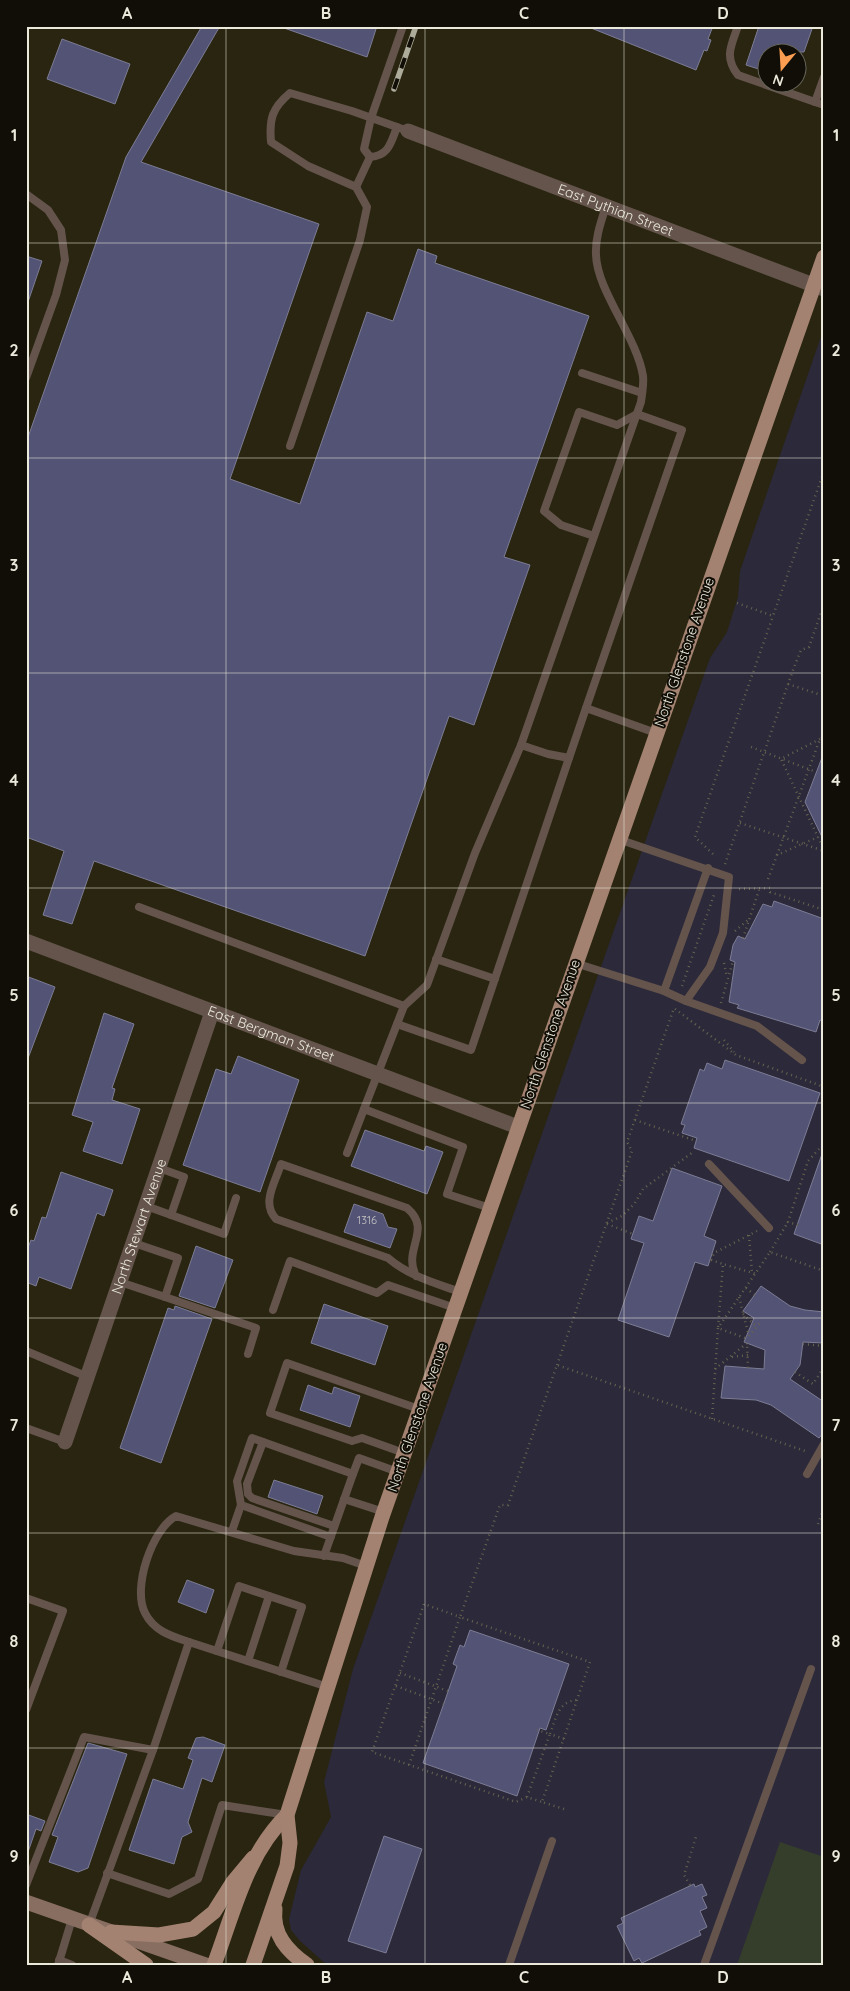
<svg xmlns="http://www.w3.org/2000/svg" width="850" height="1991" font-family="Quicksand,sans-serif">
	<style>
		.education { fill: #2c293a }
		.green { fill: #353e2a }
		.building { fill: #535376; stroke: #7c7c94 }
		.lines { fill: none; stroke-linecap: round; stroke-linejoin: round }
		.path { stroke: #666350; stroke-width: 2.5; stroke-dasharray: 1 4; stroke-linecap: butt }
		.lane { stroke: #64544c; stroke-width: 8 }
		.street { stroke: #64544c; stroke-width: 15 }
		.secondary { stroke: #886e61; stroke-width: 15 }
		.primary { stroke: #a38271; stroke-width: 15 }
		.rail-casing { stroke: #adab9a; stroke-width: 5.5 }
		.rail { stroke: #100e06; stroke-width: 4; stroke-dasharray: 11; stroke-linecap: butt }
		.grid { fill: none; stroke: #ebe9db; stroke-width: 1; stroke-opacity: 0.55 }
		.labels { text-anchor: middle; stroke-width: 4; stroke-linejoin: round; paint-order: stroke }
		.number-label { font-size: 11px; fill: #c5c4c2 }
		.street-label { font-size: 14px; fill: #ebe9db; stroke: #100e06 }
		.neatline { fill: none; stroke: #ebe9db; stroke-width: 2 }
		.grid-label { font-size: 16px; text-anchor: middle; font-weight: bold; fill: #ebe9db }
	</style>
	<rect width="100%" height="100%" fill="#292510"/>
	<!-- education -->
	<polygon class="education" points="824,328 824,1965 327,1965 300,1941 291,1930 289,1919 301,1870 331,1817 324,1782 353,1669 710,658 727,632 738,597 740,571"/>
	<!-- green -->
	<polygon class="green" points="780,1842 824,1857 824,1965 737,1965"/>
	<!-- building -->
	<g class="building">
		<polygon points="202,26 220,26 141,162 319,224 230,479 300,504 367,312 393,321 418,249 437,256 435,263 589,316 504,557 530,565 474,725 449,716 365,956 94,861 72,924 43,915 64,851 26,837 26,443 126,157"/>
		<polygon points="284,26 377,26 367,57 284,28"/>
		<polygon points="586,26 713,26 708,39 711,40 707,51 704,50 696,70"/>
		<polygon points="759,26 813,26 804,52 768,52 768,72 746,65"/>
		<polygon points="62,39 130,64 115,104 47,79"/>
		<polygon points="26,256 42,261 28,302 26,302"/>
		<polygon points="823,755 824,755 824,841 805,802"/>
		<polygon points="774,901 824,919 824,1022 820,1020 816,1032 737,1008 739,1005 729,1002 735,962 730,960 733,945 738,936 745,939 763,904 772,907"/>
		<polygon points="26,976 55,987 27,1061 26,1061"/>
		<polygon points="104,1013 134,1024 112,1088 115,1089 112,1100 140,1109 122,1164 83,1151 93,1122 72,1115"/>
		<polygon points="238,1056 299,1080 260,1192 183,1165 216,1069 231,1074"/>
		<polygon points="725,1060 820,1093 789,1181 694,1148 697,1138 682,1133 685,1125 681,1124 700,1069 704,1071 707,1063 722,1069"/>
		<polygon points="365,1130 424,1151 426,1146 443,1152 427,1194 351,1166"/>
		<polygon points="822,1154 824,1154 824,1245 794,1234"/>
		<polygon points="672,1168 722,1186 704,1236 716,1241 708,1266 695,1262 669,1337 618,1320 644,1243 631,1239 639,1216 653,1221"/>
		<polygon points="61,1172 113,1190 104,1216 97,1213 71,1289 39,1277 36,1286 26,1282 26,1253 31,1240 34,1241 42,1217 46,1218"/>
		<polygon points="354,1204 383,1214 388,1227 397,1229 390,1248 344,1232"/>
		<polygon points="196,1246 233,1260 215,1308 179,1296"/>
		<polygon points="761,1286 790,1306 805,1310 824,1312 824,1343 803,1342 800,1365 790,1379 824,1402 824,1432 819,1438 771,1405 756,1400 721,1398 725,1366 764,1369 765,1350 744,1342 754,1318 743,1311"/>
		<polygon points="324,1304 388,1326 375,1365 311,1343"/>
		<polygon points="175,1306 212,1319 161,1463 120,1448 168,1308 174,1310"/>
		<polygon points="308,1385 332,1394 334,1387 360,1396 350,1427 300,1410"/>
		<polygon points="274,1480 323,1496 317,1514 268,1497"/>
		<polygon points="187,1580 214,1590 206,1613 178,1602"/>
		<polygon points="470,1630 569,1664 546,1730 540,1728 517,1796 423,1763 457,1666 453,1664 460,1645 464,1647"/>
		<polygon points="203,1737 225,1745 212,1782 202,1778 188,1822 192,1832 182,1837 174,1864 129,1850 153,1779 183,1789 193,1760 188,1758 196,1738"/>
		<polygon points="88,1743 127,1754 88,1868 78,1872 49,1862 58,1837 52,1835"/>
		<polygon points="26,1814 45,1821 41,1831 36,1829 28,1852"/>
		<polygon points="384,1836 422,1849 386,1953 348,1941"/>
		<polygon points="694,1884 695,1887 702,1884 707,1895 702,1897 707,1908 700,1911 707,1927 699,1931 701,1935 642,1963 639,1958 634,1961 617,1926 623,1923 621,1918"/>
	</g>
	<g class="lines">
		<!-- path -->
		<g class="path">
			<polyline points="737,603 773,616 824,471"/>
			<polyline points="788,684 824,696"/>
			<polyline points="820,739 781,759 824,850"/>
			<polyline points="751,747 816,772"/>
			<polyline points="740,823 824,851"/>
			<polyline points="713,854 695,837 773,616"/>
			<polyline points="777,855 820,739 824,737"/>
			<polyline points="725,864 793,670 801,650 809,647 824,604"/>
			<polyline points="768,879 777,855 818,837"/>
			<polyline points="739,889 770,888 770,892 824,910"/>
			<polyline points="735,931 748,920"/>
			<polyline points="743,938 759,890"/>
			<polyline points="724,963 727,977"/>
			<polyline points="682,986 715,892"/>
			<polyline points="721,1003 733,961"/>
			<polyline points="675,1009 736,1055 819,1085 824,1089"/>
			<polyline points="724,1040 734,1052"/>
			<polyline points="635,1120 696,1141"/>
			<polyline points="607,1223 622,1216 635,1203 643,1189 693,1152"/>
			<polyline points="607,1224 633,1234"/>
			<polyline points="798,1225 788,1222 808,1161 820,1148"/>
			<polyline points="749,1235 752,1273"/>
			<polyline points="770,1252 788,1222"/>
			<polyline points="711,1260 714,1253 757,1231"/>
			<polyline points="711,1260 723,1264"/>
			<polyline points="746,1288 755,1295"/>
			<polyline points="739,1297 749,1336"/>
			<polyline points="743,1314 757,1327"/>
			<polyline points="749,1336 760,1323"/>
			<polyline points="745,1338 718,1328 723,1264 756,1274"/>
			<polyline points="803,1344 824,1346"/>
			<polyline points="732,1357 748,1355"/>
			<polyline points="557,1365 632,1151 627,1142 674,1008"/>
			<polyline points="715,1369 747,1343 748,1368"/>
			<polyline points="795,1372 813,1384 824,1367"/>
			<polyline points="712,1419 718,1328 770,1252 824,1271"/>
			<polyline points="818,1524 824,1507"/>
			<polyline points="400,1673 448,1691"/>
			<polyline points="396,1686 444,1704"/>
			<path d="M 564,1739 L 550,1734 C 556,1719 558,1701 577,1700"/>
			<polyline points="409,1765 460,1617 424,1604 372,1752 516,1802 527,1797 542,1802"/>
			<polyline points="527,1797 550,1734 537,1730"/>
			<polyline points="564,1809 542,1802 590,1662 460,1617 500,1505 508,1505 557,1365 808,1452"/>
			<polyline points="690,1885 684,1875 696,1837"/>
		</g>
		<!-- lane -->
		<g class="lane">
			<path d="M 738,26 C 731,46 724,57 738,75 L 815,102"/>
			<polyline points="824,77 815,102 824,105"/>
			<path d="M 397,127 C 391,142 389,156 370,157 L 364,149 L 371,118 L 403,26"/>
			<polyline points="356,187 370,157"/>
			<polyline points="26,194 48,210 61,230 65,260 56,295 26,378"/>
			<polyline points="582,373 642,393"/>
			<path d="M 290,446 L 360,240 L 367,207 L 356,187 L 308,166 L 271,142 C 269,119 272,108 290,93 L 352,111 L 408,131"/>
			<polyline points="586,708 682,430 637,414 617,425 579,412 544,511 561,525 594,536"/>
			<polyline points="521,745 548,754 569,758 586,708 656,733"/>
			<polyline points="139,907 404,1006"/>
			<polyline points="436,959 495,979"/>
			<polyline points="575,963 664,991 686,1001 710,967 723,933 729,877 618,839"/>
			<polyline points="664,991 708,868"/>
			<polyline points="686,1001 757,1026 802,1060"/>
			<polyline points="397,1024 471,1050 569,758"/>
			<path d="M 364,1109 L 404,1006 L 427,985 L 475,853 L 521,745 L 641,402 C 642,394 644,384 643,376 C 637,337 597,291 596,255 C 595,238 601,222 606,206"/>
			<polyline points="347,1153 364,1109 463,1147 447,1194 490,1208"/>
			<polyline points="709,1164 769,1228"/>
			<polyline points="159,1168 184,1177 171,1215"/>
			<polyline points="146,1206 224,1234 236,1198"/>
			<path d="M 416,1276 C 402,1249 433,1230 407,1208 L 281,1164 C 275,1183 261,1203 276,1219 L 388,1258 C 409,1276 435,1283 460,1292"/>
			<polyline points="120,1282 165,1297 178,1258 134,1243"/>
			<polyline points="165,1297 256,1328 248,1354"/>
			<polyline points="273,1310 290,1261 377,1293 388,1285 455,1308"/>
			<polyline points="26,1351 88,1377"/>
			<polyline points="26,1428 65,1442"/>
			<polyline points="263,1442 247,1484 248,1494 252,1498 334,1526"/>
			<polyline points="404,1453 362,1438 352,1441 270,1413 287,1363 419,1409"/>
			<polyline points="353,1474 359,1458 398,1472"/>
			<polyline points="807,1474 824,1444"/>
			<polyline points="344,1499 384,1512"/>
			<polyline points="232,1531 241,1505"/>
			<polyline points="324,1556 353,1474 252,1438 237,1481 241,1505 331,1537"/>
			<polyline points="26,1598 63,1611 26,1710"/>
			<path d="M 189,1642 C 171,1636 154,1631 145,1613 C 132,1588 152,1529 176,1516 L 294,1551 L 343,1558 L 366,1566"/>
			<polyline points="217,1651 239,1586 302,1607 281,1672"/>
			<polyline points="248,1661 269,1596"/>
			<polyline points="107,1873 169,1894 198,1879 222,1805 287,1815"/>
			<polyline points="26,1885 84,1737 153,1750 189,1642 328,1687"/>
			<polyline points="89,1925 153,1750"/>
			<polyline points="59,1960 72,1965"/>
			<polyline points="58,1965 72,1919"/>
			<polyline points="509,1965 552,1841"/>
			<polyline points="704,1965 811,1669"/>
		</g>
		<!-- street -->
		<g class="street">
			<path id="s1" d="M 408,131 L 824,289"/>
			<path id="s2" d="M 26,941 L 518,1127"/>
			<path id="s3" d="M 65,1442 L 212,1012"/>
		</g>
		<!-- secondary -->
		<polyline class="secondary" points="26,1902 206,1965"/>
		<!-- primary -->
		<g class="primary">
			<path d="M 275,1909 C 272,1934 287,1951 307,1965"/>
			<polyline points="89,1925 146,1965"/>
			<polyline points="111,1932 159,1935 193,1929 214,1912 233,1882 253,1858"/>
			<path d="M 214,1965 C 234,1912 246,1855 287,1815"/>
			<polyline points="253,1965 287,1866 290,1843 287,1815 382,1517 824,257"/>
		</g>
		<!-- rail casing -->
		<g class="rail-casing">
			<polyline id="rail" points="394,89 416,26"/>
		</g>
		<!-- rail -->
		<use href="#rail" class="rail"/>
	</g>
	<!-- grid -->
	<path class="grid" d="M 226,26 L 226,1965M 425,26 L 425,1965M 624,26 L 624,1965M 26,243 L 824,243M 26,458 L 824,458M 26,673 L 824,673M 26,888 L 824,888M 26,1103 L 824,1103M 26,1318 L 824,1318M 26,1533 L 824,1533M 26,1748 L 824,1748"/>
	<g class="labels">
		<!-- number labels -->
		<g class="number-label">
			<text x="367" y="1224">1316</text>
		</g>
		<!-- street labels -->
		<g class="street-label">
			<text dy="5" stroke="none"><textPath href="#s1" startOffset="222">East Pythian Street</textPath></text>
			<text transform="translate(684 652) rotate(-71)" y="5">North Glenstone Avenue</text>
			<text dy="5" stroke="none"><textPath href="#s2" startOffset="262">East Bergman Street</textPath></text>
			<text transform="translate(550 1034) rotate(-71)" y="5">North Glenstone Avenue</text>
			<text dy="5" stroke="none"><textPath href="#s3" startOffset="228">North Stewart Avenue</textPath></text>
			<text transform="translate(417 1417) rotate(-71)" y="5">North Glenstone Avenue</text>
		</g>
	</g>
	<!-- border -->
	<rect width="850" height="1991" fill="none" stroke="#100e06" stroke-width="55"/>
	<!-- north arrow -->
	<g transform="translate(782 68) rotate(198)"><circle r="24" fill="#100e06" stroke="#68665b"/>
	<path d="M0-4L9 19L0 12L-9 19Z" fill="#fb9e51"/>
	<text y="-8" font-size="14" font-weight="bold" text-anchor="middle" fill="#ebe9db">N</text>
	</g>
	<rect x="28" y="28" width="794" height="1936" class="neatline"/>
	<g class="grid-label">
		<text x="127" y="19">A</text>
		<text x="326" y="19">B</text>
		<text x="524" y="19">C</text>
		<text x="723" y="19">D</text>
		<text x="14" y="141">1</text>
		<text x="836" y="141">1</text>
		<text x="14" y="356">2</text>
		<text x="836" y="356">2</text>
		<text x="14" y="571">3</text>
		<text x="836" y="571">3</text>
		<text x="14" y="786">4</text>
		<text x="836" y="786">4</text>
		<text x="14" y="1001">5</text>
		<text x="836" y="1001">5</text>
		<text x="14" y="1216">6</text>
		<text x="836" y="1216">6</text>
		<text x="14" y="1431">7</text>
		<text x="836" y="1431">7</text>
		<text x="14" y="1647">8</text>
		<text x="836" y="1647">8</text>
		<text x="14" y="1862">9</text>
		<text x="836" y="1862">9</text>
		<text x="127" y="1983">A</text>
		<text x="326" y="1983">B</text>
		<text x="524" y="1983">C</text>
		<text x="723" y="1983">D</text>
	</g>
</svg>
